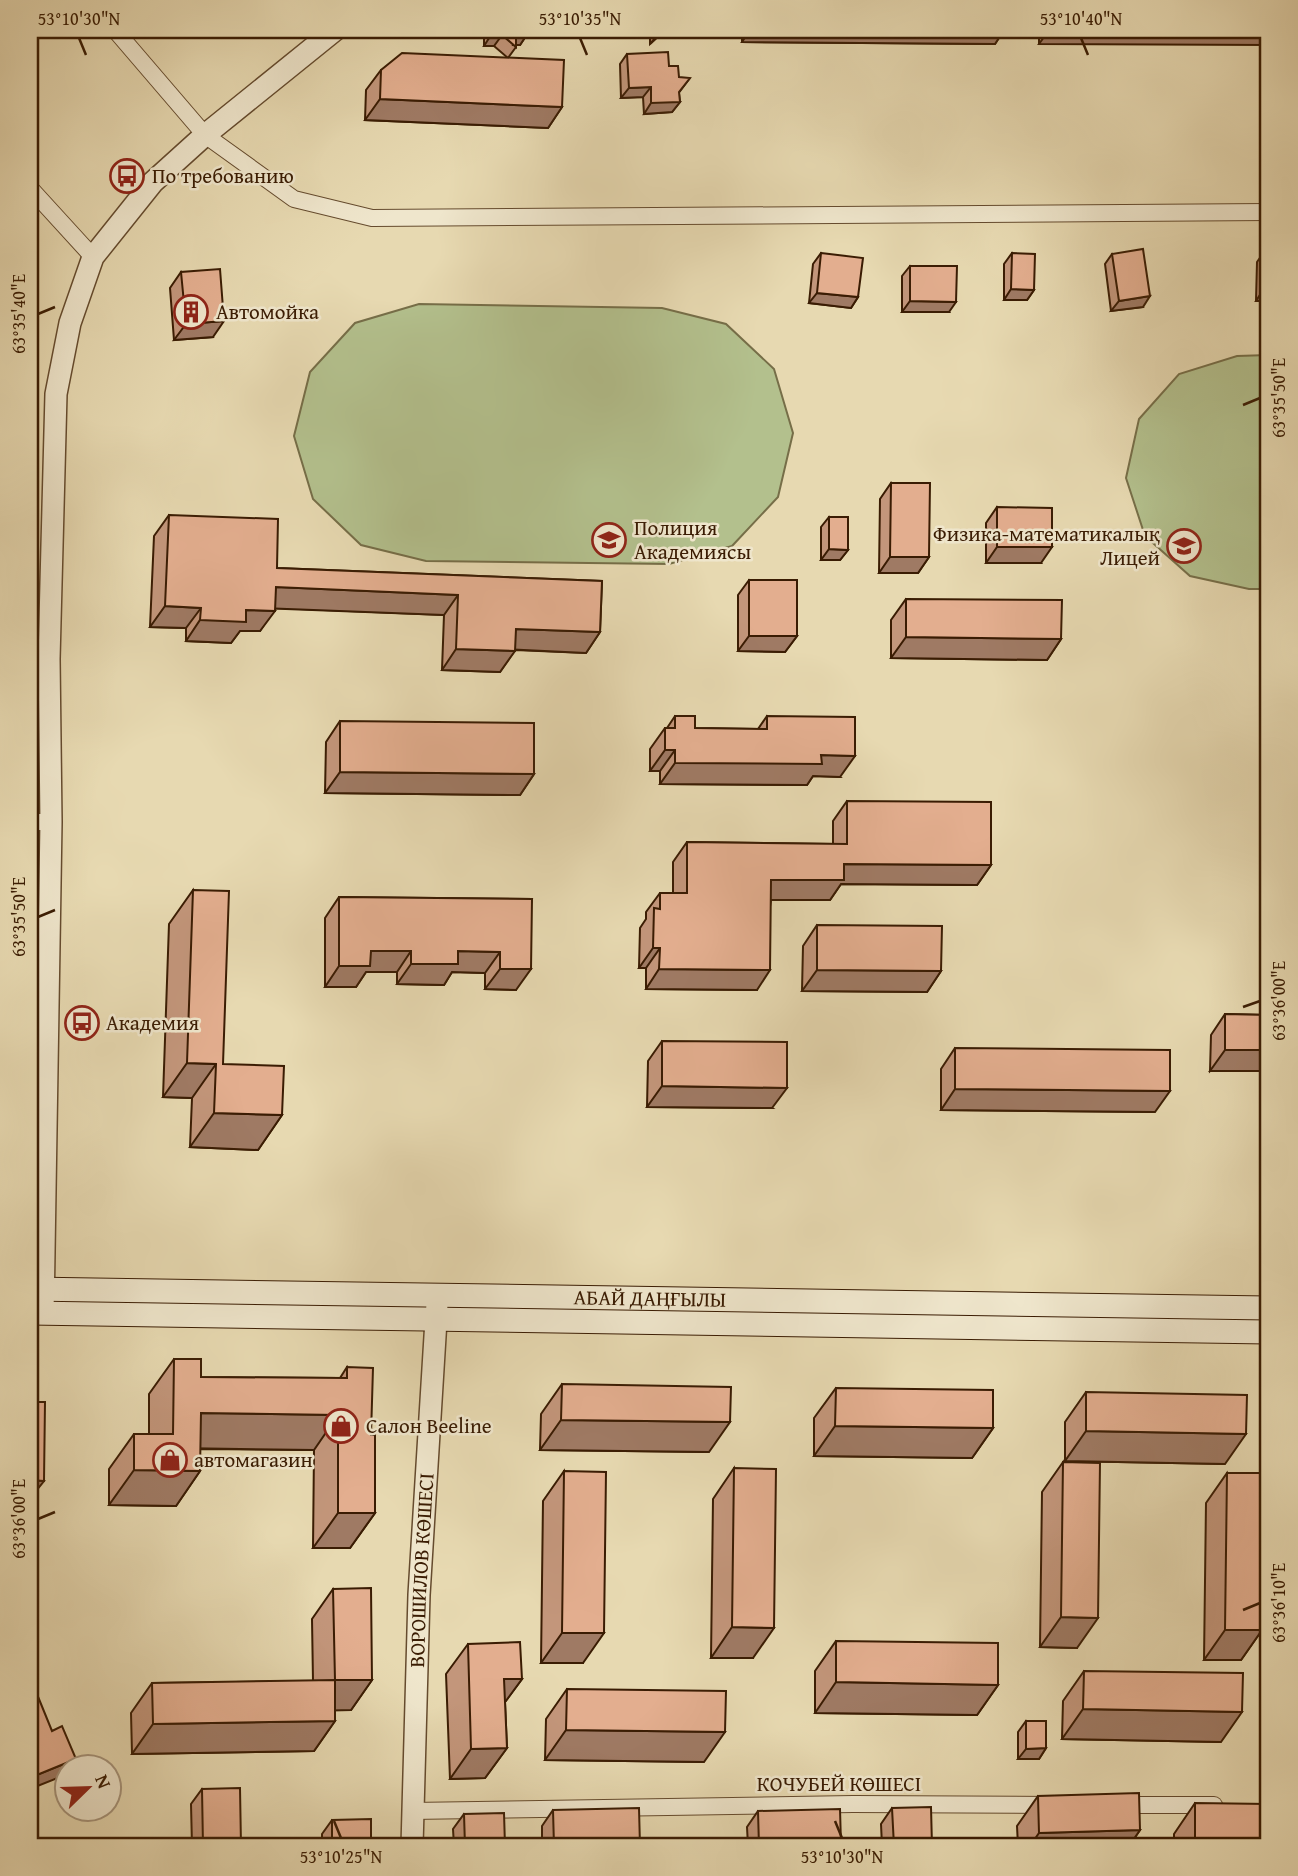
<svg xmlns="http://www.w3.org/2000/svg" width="1298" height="1876" font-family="'Gentium Book Plus',serif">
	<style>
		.green { fill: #b3c08d; stroke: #766e48; stroke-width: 2 }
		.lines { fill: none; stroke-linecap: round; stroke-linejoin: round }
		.minor-casing { stroke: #654b2e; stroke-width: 18 }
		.tertiary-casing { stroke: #654b2e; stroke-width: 24 }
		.secondary-casing { stroke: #3a1c03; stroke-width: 25 }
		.minor { stroke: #efe6cc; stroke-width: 16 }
		.tertiary { stroke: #efe6cc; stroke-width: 21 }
		.secondary { stroke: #efe6cc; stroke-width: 23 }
		.wall { fill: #c3967b; stroke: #3a1c03; stroke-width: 2 }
		.shaded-wall { fill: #9f7a64; stroke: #3a1c03; stroke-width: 2 }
		.building { fill: #e3ae8f; stroke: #3a1c03; stroke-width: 2 }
		.ticks { fill: none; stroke: #3a1c03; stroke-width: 2.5 }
		.labels { text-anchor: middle; stroke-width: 5; stroke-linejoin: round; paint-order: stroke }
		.poi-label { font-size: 21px; fill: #3a1c03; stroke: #efe6cc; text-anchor: start }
		.street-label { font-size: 21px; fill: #3a1c03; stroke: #efe6cc }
		.neatline { fill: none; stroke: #3a1c03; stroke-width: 2.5 }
		.ticks-label { font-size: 18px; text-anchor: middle; fill: #3a1c03 }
	</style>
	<rect width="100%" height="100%" fill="#e7d9b1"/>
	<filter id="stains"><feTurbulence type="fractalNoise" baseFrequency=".00286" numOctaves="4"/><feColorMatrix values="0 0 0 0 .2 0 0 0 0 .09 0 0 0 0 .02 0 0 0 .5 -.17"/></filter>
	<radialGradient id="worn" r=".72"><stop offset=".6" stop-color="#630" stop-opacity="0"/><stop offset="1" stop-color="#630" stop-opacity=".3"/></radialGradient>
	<!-- green -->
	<g class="green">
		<polygon points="419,304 662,308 726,324 774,369 793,433 778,497 732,546 669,564 426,561 361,545 313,499 294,436 310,372 355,323"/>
		<polygon points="1268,355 1268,589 1249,589 1190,576 1145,536 1126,478 1139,419 1179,374 1237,356"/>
	</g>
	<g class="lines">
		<!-- minor casing -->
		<g class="minor-casing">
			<g id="minor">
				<polyline points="115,30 205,135 294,199 372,218 1268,212"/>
				<polyline points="30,188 93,257"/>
				<polyline points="30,822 51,822"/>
				<polyline points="1120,1805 1214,1805"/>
				<polyline points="411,1811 853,1804 1053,1805"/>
			</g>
		</g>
		<!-- tertiary casing -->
		<g class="tertiary-casing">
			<g id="tertiary">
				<polyline points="43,1313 51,822 49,659 56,394 70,323 93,257 153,182 205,135 335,30"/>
				<path id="s1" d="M 412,1846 L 419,1595 L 437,1304"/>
			</g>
		</g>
		<!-- secondary casing -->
		<g class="secondary-casing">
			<g id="secondary">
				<path id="s2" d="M 30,1289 L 1268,1308"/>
				<polyline points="30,1313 1268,1332"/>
			</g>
		</g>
		<!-- minor -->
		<use href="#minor" class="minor"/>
		<!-- tertiary -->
		<use href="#tertiary" class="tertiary"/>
		<!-- secondary -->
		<use href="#secondary" class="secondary"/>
	</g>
	<!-- wall -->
	<g class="wall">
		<polygon points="484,30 539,30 534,36 526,36 520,45 516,45 516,47 508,58 562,107 548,128 365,120 366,90 381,70 508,58 494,46 484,46"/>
		<polygon points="638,30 675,30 674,31 664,31 650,44 650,31 638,32"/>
		<polygon points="742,30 1004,30 995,44 742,42"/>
		<polygon points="1039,30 1268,30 1039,44"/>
		<polygon points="627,54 669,66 679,93 680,102 672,112 644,114 643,97 621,98 620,64"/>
		<polygon points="1264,252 1268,301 1256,301 1257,262"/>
		<polygon points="821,253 858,297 851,308 809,303 813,264"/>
		<polygon points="1012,253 1034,290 1027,300 1004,300 1004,264"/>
		<polygon points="1112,254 1143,307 1111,311 1105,264"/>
		<polygon points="910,266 949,312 902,312 902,276"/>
		<polygon points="181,272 213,337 174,340 170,288"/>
		<polygon points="891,483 929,557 918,573 879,573 880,499"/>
		<polygon points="997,507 1041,563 986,563 986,523"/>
		<polygon points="169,515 277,568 602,581 600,632 586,653 515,650 500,672 442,670 444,615 275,608 260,631 240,631 231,643 186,641 186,628 150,627 154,536"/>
		<polygon points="829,517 848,550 840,560 821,560 821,527"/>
		<polygon points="749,580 797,636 785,652 738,651 738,595"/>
		<polygon points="906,599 1061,639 1047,660 891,658 891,620"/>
		<polygon points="675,716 695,728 758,729 767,716 840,777 813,776 807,785 660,784 660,771 650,771 650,749 665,728 667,728"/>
		<polygon points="340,721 534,774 520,795 325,793 326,742"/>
		<polygon points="847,801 991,865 977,885 841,884 830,900 771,900 757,990 646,989 646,968 639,968 640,928 646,919 646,912 660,893 673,893 673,862 687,842 833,844 833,821"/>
		<polygon points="1268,829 1268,978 1265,977 1266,833"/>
		<polygon points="193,890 223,1064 282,1115 258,1150 190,1147 192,1098 163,1097 169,924"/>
		<polygon points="339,897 532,899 516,990 485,989 485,973 452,972 444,985 397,984 397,972 366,972 356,987 325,987 325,918"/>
		<polygon points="817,925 941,971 927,992 802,991 803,946"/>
		<polygon points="1225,1014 1268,1015 1210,1071 1211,1035"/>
		<polygon points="662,1041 772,1108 647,1107 648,1061"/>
		<polygon points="955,1048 1155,1112 941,1110 941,1069"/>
		<polygon points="174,1359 201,1377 340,1378 347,1367 371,1435 375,1513 350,1548 313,1548 314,1450 200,1449 200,1471 176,1506 109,1505 109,1469 134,1434 149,1434 149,1394"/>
		<polygon points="562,1384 709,1452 540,1450 541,1414"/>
		<polygon points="836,1388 993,1428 972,1458 814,1456 814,1418"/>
		<polygon points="1086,1392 1225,1464 1065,1461 1065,1422"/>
		<polygon points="1063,1462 1077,1648 1040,1647 1042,1492"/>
		<polygon points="734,1468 753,1658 711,1658 713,1499"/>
		<polygon points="564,1471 583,1663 541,1663 543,1501"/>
		<polygon points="1227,1473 1262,1630 1241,1660 1204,1660 1206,1503"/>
		<polygon points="333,1589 372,1680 351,1710 335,1710 335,1721 314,1751 132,1754 131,1713 152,1683 313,1681 312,1619"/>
		<polygon points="836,1641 998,1685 977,1715 815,1713 815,1671"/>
		<polygon points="468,1644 522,1679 505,1702 507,1748 485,1778 450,1779 446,1674"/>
		<polygon points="1084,1671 1221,1742 1062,1739 1063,1701"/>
		<polygon points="567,1689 704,1762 545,1760 546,1719"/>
		<polygon points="1026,1721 1046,1748 1039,1759 1018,1759 1018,1732"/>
		<polygon points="202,1789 241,1846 192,1846 191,1804"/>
		<polygon points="1038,1796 1140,1830 1129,1846 1018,1846 1017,1826"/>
		<polygon points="1195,1803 1268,1846 1174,1846 1174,1834"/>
		<polygon points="892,1808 932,1846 882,1846 881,1824"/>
		<polygon points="553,1810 640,1846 542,1846 542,1826"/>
		<polygon points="758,1811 841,1844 839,1846 748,1846 747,1827"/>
		<polygon points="464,1814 505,1846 454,1846 453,1829"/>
		<polygon points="332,1820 371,1846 322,1846 322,1834"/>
	</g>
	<!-- shaded-wall -->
	<g class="shaded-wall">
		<polygon points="525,30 539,30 534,36 526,36 520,45 513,45 516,35"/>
		<polygon points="640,30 651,30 650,31 638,32"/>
		<polygon points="662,30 675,30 674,31 664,31 650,44"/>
		<polygon points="750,30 1004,30 995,44 742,42"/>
		<polygon points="1049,30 1268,30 1268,45 1039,44"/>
		<polygon points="491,35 502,35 494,46 484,46"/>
		<polygon points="690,78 672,102 680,102 672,112 644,114 651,103"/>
		<polygon points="651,87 643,97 621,98 629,88"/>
		<polygon points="380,99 562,107 548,128 365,120"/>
		<polygon points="1011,289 1034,290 1027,300 1004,300"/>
		<polygon points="1263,290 1268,290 1268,301 1256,301"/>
		<polygon points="817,293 858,297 851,308 809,303"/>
		<polygon points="1150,296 1143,307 1111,311 1119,301"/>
		<polygon points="910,301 956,302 949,312 902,312"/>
		<polygon points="224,321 213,337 174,340 186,324"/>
		<polygon points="997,547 1052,547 1041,563 986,563"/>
		<polygon points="829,549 848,550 840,560 821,560"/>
		<polygon points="890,557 929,557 918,573 879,573"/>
		<polygon points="276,587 458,595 444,615 261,608"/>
		<polygon points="165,606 201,608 186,628 150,627"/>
		<polygon points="246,610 275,611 260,631 240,631 231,643 186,641 200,620"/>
		<polygon points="516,629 600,632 586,653 501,649"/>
		<polygon points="749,636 797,636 785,652 738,651"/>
		<polygon points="906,637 1061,639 1047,660 891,658"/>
		<polygon points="456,649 515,651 500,672 442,670"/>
		<polygon points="665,750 675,750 660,771 650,771"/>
		<polygon points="821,755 855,756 840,777 813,776 807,785 660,784 675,763"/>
		<polygon points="340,772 534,774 520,795 325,793"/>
		<polygon points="844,864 991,865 977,885 841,884 830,900 757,900 771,880"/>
		<polygon points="653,948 660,948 646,968 639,968"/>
		<polygon points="371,951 411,951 397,972 366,972 356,987 325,987 339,966"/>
		<polygon points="458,951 500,952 485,973 452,972 444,985 397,984 411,964"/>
		<polygon points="500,969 531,969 516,990 485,989"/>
		<polygon points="659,969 770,970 757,990 646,989"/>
		<polygon points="817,970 941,971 927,992 802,991"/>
		<polygon points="1225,1050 1268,1050 1268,1071 1210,1071"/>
		<polygon points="187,1063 216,1064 192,1098 163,1097"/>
		<polygon points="662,1086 787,1088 772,1108 647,1107"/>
		<polygon points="955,1089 1170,1091 1155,1112 941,1110"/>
		<polygon points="214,1113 282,1115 258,1150 190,1147"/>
		<polygon points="201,1413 338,1415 314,1450 176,1448"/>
		<polygon points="561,1420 730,1422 709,1452 540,1450"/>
		<polygon points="835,1426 993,1428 972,1458 814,1456"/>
		<polygon points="1086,1431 1246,1434 1225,1464 1065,1461"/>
		<polygon points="134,1470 200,1471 176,1506 109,1505"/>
		<polygon points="30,1480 44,1481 36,1491 30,1491"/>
		<polygon points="338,1513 375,1513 350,1548 313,1548"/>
		<polygon points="1061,1617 1098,1618 1077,1648 1040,1647"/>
		<polygon points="732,1627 774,1628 753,1658 711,1658"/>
		<polygon points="1225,1630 1262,1630 1241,1660 1204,1660"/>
		<polygon points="562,1633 604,1633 583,1663 541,1663"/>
		<polygon points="504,1679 522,1679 500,1709"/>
		<polygon points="335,1680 372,1680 351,1710 313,1711"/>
		<polygon points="836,1682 998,1685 977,1715 815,1713"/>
		<polygon points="1083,1709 1242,1712 1221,1742 1062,1739"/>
		<polygon points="335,1721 314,1751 132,1754 153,1724"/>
		<polygon points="566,1730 725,1732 704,1762 545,1760"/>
		<polygon points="507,1748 485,1778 450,1779 471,1749"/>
		<polygon points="1046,1748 1039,1759 1018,1759 1026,1749"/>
		<polygon points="76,1759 70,1768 66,1768 66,1772 65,1775 30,1789 30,1780 32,1777"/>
		<polygon points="1140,1830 1129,1846 1030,1846 1039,1833"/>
		<polygon points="1195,1842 1268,1842 1268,1846 1192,1846"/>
		<polygon points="841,1844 839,1846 783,1846 784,1845"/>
	</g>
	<!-- building -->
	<g class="building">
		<polygon points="491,30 528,30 528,35 516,35 516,47 502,35 491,35"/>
		<polygon points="668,52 669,66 678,66 679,77 690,78 679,92 680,102 651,103 651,87 629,88 627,54"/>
		<polygon points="402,53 564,60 562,107 380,99 381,70"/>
		<polygon points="1143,249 1150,296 1119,301 1112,254"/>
		<polygon points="1264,252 1268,252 1268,290 1263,290"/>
		<polygon points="821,253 863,258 858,297 817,293"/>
		<polygon points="1012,253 1035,254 1034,290 1011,289"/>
		<polygon points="910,266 957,266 956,302 910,301"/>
		<polygon points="220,269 224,321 186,324 181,272"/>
		<polygon points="891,483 930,483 929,557 890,557"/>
		<polygon points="997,507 1052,508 1052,547 997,547"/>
		<polygon points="169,515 278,519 277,568 602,581 600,632 516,629 515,651 456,649 458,595 276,587 275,611 246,610 246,622 200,620 201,608 165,606"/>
		<polygon points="829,517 848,517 848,550 829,549"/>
		<rect x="749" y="580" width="48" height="56"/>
		<polygon points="906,599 1062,600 1061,639 906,637"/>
		<polygon points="675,716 695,716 695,728 767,729 767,716 855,717 855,756 821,755 822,764 675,763 675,750 665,750 665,728 675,728"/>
		<polygon points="340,721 534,723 534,774 340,772"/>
		<polygon points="847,801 991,802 991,865 844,864 844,880 771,880 770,970 659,969 660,948 653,948 654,908 660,909 660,893 687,893 687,842 847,844"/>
		<polygon points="193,890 229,891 223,1064 284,1066 282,1115 214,1113 216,1064 187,1063"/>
		<polygon points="339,897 532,899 531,969 500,969 500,952 458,951 458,964 411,964 411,951 371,951 370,966 339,966"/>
		<polygon points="817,925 942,926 941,971 817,970"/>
		<polygon points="1225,1014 1268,1015 1268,1050 1225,1050"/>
		<polygon points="662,1041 787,1042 787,1088 662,1086"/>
		<polygon points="955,1048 1170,1050 1170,1091 955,1089"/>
		<polygon points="174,1359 201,1359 201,1377 347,1378 347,1367 373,1368 371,1435 375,1435 375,1513 338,1513 338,1415 201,1413 200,1471 134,1470 134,1434 173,1434"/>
		<polygon points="562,1384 731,1387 730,1422 561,1420"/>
		<polygon points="836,1388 993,1390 993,1428 835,1426"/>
		<polygon points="1086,1392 1247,1395 1246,1434 1086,1431"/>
		<polygon points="30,1402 45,1402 44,1481 30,1480"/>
		<polygon points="1063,1462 1100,1463 1098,1618 1061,1617"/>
		<polygon points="734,1468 776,1469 774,1628 732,1627"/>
		<polygon points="564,1471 606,1472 604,1633 562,1633"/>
		<polygon points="1227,1473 1264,1473 1262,1630 1225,1630"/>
		<polygon points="371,1588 372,1680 335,1680 333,1589"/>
		<polygon points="836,1641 998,1643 998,1685 836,1682"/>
		<polygon points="520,1642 522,1679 504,1679 507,1748 471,1749 468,1644"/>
		<polygon points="1084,1671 1243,1673 1242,1712 1083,1709"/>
		<polygon points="30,1677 52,1731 62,1726 76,1759 32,1777 30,1772"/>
		<polygon points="335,1680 335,1721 153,1724 152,1683"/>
		<polygon points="567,1689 726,1691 725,1732 566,1730"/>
		<polygon points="1026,1721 1046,1721 1046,1748 1026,1749"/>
		<polygon points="240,1788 241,1846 203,1846 202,1789"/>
		<polygon points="1139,1793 1140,1830 1039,1833 1038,1796"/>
		<polygon points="1195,1803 1268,1804 1268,1842 1195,1842"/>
		<polygon points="931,1807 932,1846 894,1846 892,1808"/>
		<polygon points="639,1808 640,1846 554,1846 553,1810"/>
		<polygon points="840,1809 841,1844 759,1846 758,1811"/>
		<polygon points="504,1813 505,1846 465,1846 464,1814"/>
		<polygon points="371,1819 371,1846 332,1846 332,1820"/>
	</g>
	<!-- ticks -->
	<path class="ticks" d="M 79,38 L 86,55M 580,38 L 587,55M 1081,38 L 1088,55M 38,314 L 55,307M 1243,405 L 1260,398M 38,917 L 55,910M 1243,1007 L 1260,1001M 38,1519 L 55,1512M 1243,1610 L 1260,1603M 334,1821 L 341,1838M 835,1821 L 842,1838"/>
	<!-- icons -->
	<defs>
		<g id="bus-ring" transform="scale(1.75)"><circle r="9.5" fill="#efe6cc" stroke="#8f2418" stroke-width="1.5"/><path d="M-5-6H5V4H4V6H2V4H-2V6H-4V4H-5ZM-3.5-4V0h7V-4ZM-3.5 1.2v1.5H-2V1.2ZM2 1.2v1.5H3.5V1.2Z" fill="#8f2418"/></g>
		<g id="building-ring" transform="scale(1.75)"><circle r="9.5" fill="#efe6cc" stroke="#8f2418" stroke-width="1.5"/><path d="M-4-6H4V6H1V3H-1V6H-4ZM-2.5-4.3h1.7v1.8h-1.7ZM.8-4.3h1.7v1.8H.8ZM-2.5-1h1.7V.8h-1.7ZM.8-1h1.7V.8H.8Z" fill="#8f2418"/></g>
		<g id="university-ring" transform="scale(1.75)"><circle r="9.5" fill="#efe6cc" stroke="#8f2418" stroke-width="1.5"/><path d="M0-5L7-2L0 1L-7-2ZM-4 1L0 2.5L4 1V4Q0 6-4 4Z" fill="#8f2418"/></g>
		<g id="school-ring" transform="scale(1.75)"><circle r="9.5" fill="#efe6cc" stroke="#8f2418" stroke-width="1.5"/><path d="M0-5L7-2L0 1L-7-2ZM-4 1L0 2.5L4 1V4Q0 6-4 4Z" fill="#8f2418"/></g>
		<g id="shop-ring" transform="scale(1.75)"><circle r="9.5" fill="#efe6cc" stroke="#8f2418" stroke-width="1.5"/><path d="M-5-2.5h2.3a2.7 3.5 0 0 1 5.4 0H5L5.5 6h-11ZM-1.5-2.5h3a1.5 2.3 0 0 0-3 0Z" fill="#8f2418"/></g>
	</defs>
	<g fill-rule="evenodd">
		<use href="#bus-ring" x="127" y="176"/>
		<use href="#building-ring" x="191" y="312"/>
		<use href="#university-ring" x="609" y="540"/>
		<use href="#school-ring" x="1184" y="546"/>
		<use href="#bus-ring" x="82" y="1023"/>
		<use href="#shop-ring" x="341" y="1426"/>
		<use href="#shop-ring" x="170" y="1460"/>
	</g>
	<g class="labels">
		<!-- poi labels -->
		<g class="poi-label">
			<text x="152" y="183">По требованию</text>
			<text x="216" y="319">Автомойка</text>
			<text x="634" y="535">Полиция<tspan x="634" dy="24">Академиясы</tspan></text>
			<text x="1160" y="541" text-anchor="end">Физика-математикалық<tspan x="1160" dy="24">Лицей</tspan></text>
			<text x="106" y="1030">Академия</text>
			<text x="366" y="1433">Cалон Beeline</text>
			<text x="194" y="1467">автомагазин</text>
		</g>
		<!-- street labels -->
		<g class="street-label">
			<text dy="7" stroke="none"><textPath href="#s2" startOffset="620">АБАЙ ДАҢҒЫЛЫ</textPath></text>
			<text dy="7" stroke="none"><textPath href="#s1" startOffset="276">ВОРОШИЛОВ КӨШЕСІ</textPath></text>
			<text x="839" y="1791">КОЧУБЕЙ КӨШЕСІ</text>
		</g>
	</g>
	<!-- margin -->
	<rect width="1298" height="1876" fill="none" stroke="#e7d9b1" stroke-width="77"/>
	<!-- north arrow -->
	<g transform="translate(88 1788) rotate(67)"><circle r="33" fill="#efe6cc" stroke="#a7957c" stroke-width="2"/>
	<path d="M0-5L12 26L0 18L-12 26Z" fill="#8f2418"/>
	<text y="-10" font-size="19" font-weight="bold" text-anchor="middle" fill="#3a1c03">N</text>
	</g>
	<rect x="38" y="38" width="1222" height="1800" class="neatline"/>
	<g class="ticks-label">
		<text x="79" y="25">53°10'30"N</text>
		<text x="580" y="25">53°10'35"N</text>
		<text x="1081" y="25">53°10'40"N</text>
		<text transform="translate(19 314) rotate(-90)" y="6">63°35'40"E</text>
		<text transform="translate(1279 398) rotate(-90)" y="6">63°35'50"E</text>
		<text transform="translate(19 917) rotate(-90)" y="6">63°35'50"E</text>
		<text transform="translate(1279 1001) rotate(-90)" y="6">63°36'00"E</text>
		<text transform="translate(19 1519) rotate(-90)" y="6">63°36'00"E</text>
		<text transform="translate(1279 1603) rotate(-90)" y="6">63°36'10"E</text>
		<text x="341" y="1863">53°10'25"N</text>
		<text x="842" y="1863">53°10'30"N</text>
	</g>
	<rect width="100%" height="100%" filter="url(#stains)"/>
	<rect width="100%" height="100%" fill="url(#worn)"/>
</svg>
